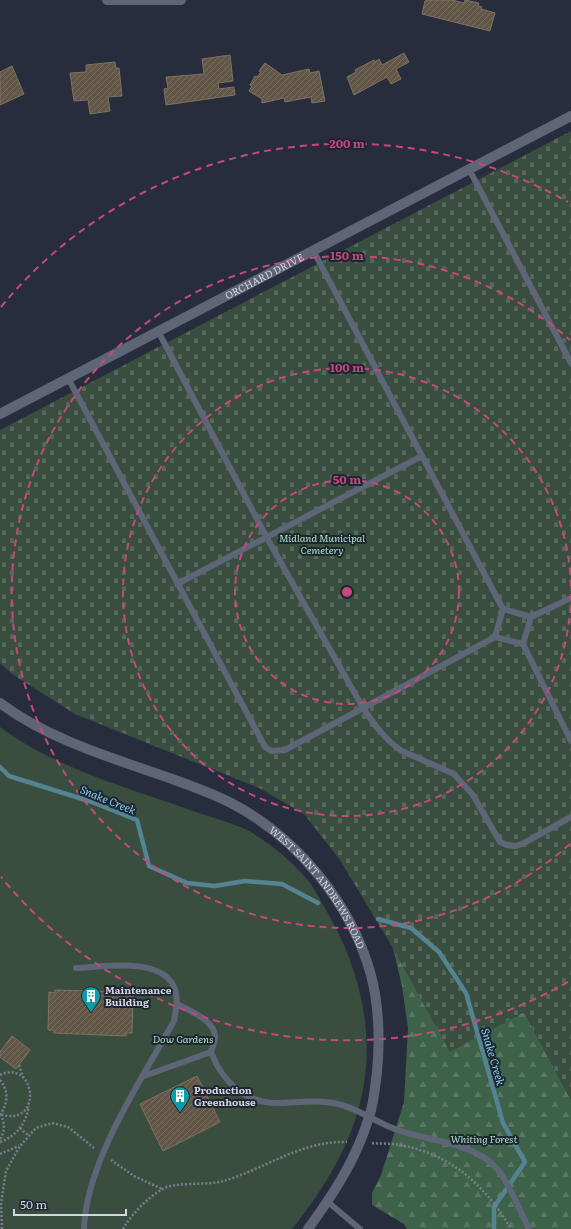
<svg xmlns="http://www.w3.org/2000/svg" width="571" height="1229" font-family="Literata,serif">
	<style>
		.forest { fill: url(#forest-firs) }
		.cemetery { fill: url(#cemetery-stones) }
		.green { fill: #3a4e40 }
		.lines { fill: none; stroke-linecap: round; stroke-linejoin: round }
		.stream { stroke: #548392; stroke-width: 4.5 }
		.building { fill: url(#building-hatch); stroke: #7e7162 }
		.path { stroke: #797d8b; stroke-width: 2.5; stroke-dasharray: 2 2; stroke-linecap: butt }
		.lane { stroke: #5e6577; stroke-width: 6 }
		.street { stroke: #5e6577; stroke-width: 10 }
		.ring { fill: none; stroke: #c6487c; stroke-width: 2; stroke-dasharray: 7 5 }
		.labels { text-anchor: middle; stroke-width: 4; stroke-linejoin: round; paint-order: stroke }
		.street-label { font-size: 10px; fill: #d2d6e0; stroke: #1e2432 }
		.park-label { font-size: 10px; font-style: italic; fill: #a6e4b9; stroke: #1e2432 }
		.poi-label { font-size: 10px; font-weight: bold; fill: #d2d6e0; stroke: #1e2432; text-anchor: start }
		.water-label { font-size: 11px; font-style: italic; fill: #82d2eb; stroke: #1e2432 }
		.centre { fill: #c6487c; stroke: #1e2432; stroke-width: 2 }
		.ring-label { font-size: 12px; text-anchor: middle; font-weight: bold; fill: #c6487c; stroke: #1e2432; stroke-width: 4; stroke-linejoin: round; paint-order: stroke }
	</style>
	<defs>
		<pattern id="forest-firs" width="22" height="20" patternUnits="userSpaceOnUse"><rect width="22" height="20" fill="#3e614a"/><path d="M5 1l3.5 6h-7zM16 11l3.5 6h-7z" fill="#597764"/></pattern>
		<pattern id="cemetery-stones" width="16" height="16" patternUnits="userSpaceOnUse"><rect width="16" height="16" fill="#3a4e40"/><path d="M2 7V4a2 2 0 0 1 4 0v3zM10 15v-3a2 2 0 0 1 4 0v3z" fill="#56675b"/></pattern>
		<pattern id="building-hatch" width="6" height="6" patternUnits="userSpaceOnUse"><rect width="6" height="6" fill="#625647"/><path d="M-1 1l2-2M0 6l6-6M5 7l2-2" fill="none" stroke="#786e61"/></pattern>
	</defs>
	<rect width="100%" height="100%" fill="#282d3d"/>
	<!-- forest -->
	<polygon class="forest" points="393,948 450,1051 524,1012 571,1100 571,1229 407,1229 404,1224 372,1205 372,1193 381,1175 404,1102 408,1028 402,986"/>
	<!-- cemetery -->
	<polygon class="cemetery" points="571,131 571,1100 524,1012 450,1052 393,948 340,860 304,814 259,788 75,714 12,674 0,663 0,430"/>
	<!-- green -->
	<path class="green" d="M 0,727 C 55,768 126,787 190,810 C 209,817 231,822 249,831 C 271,844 294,863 310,883 C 315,890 319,898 323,905 C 357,960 376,1029 362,1094 C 352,1144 324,1189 292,1229 L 0,1229 Z"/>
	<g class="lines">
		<!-- stream -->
		<g class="stream">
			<polyline points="0,767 9,776 92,802 137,820 149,866 187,883 215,886 245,881 282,884 318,903"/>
			<polyline points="378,919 411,928 439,952 466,993 503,1123 525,1162 494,1207 494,1229"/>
		</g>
	</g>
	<!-- building -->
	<g class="building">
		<polygon points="428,0 452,0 464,3 465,0 479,3 478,6 482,7 481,9 495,13 490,31 422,14 425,1"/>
		<polygon points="404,53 409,62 396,69 401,79 391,84 387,77 354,95 347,77 356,72 355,70 374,60 375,62 379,59 382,65"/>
		<polygon points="230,55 233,81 218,83 219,89 234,87 235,95 166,105 164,89 168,88 166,77 204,74 202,59"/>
		<polygon points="115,62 116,68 119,68 122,96 108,97 110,111 90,114 88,100 74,101 70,73 86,72 86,65"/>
		<polygon points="265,63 282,75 309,69 310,73 319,71 325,101 312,103 311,97 285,102 284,98 262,103 262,99 249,91 252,86 250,85 255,76 257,77 261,72 259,71"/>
		<polygon points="12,66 24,94 0,105 0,72"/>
		<polygon points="55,990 127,992 127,996 133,996 132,1033 126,1033 126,1036 54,1033 54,1030 48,1030 49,992 55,993"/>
		<polygon points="12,1036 30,1050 16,1069 0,1057 0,1052"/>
		<polygon points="197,1076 220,1122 163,1151 140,1104"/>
	</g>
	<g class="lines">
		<!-- path -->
		<g class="path">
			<polyline points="0,1051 0,1052"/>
			<polyline points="19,1065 23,1077"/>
			<path d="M 0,1075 C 37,1058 43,1129 0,1114"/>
			<path d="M 0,1080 C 9,1091 8,1103 0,1115"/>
			<polyline points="20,1128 29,1136"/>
			<path d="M 0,1139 C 5,1131 5,1124 1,1115"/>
			<path d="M 0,1142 C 17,1136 26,1123 29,1106"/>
			<path d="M 372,1143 C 381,1144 391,1143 400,1145 C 451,1154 486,1186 511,1229"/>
			<polyline points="0,1154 19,1146"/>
			<polyline points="111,1160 134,1176 162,1189"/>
			<polyline points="2,1229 1,1203 6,1171 20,1146 36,1128 52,1123 68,1127 94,1148"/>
			<path d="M 123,1229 C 132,1214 146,1199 161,1190 C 174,1181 206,1186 224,1181 C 264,1169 303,1140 347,1142"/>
		</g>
		<!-- lane -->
		<g class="lane">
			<polyline points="469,169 571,363"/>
			<polyline points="313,250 503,609"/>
			<path d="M 158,331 L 267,538 L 363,708 C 374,724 385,740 402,751 L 454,774 L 473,795 L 500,842 L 507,845 L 516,846 L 524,843 L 571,817"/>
			<polyline points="68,378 265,747 271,751 285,750 495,637"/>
			<polyline points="177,584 422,456"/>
			<polyline points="531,617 523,644 495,637 503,609 531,617 571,598"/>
			<polyline points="523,644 571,741"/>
			<path d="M 76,968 C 103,967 158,957 173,985 C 179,995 176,1010 174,1021 C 141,1080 86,1162 84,1229"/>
			<path d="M 177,1004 C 190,1011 214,1020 215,1036 C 216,1041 212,1047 211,1052 C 222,1081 244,1103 277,1103 C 293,1103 310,1100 326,1102 C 350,1104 369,1118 390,1127 C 423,1142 474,1140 498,1170 C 509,1183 521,1213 529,1229"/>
			<polyline points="144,1076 211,1052"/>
			<polyline points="328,1202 360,1229"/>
		</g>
		<!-- street -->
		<g class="street">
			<polyline points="107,0 181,0"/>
			<path id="s1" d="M 0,414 L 571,116"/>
			<path id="s2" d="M 0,703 C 51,741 116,759 175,780 C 194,787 214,794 231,803 C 297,837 351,903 371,975 C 379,1006 380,1040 377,1072 C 375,1087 374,1103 369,1117 C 356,1160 334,1193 308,1229"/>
		</g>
	</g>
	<!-- distance rings -->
	<g class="ring">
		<circle cx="347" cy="592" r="112"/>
		<path d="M571 594A224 224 0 1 1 571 590"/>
		<path d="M570 844A336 336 0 1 1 570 340"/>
		<path d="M568 982A448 448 0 0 1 1 877M1 307A448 448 0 0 1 568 202"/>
	</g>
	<!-- icons -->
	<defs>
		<g id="building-pin" transform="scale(1)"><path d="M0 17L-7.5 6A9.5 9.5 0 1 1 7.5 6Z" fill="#0f9aa8" stroke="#1e2432"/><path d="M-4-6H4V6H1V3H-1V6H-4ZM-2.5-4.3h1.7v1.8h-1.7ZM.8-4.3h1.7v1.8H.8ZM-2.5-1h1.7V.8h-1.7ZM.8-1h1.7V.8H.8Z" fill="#fff"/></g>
	</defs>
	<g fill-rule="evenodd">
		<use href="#building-pin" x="91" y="996"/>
		<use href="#building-pin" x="180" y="1096"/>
	</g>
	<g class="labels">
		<!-- street labels -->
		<g class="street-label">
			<text dy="4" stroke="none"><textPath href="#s1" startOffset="298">ORCHARD DRIVE</textPath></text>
			<text dy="4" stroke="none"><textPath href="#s2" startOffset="376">WEST SAINT ANDREWS ROAD</textPath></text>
		</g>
		<!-- park labels -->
		<g class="park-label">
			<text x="322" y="542">Midland Municipal<tspan x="322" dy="12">Cemetery</tspan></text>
			<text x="183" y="1043">Dow Gardens</text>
			<text x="484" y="1143">Whiting Forest</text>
		</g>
		<!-- poi labels -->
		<g class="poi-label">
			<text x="105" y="994">Maintenance<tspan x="105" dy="12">Building</tspan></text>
			<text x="194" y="1094">Production<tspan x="194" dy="12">Greenhouse</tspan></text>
		</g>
		<!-- water labels -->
		<g class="water-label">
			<text transform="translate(108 800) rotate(22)" y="4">Snake Creek</text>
			<text transform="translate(493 1057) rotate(74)" y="4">Snake Creek</text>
		</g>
	</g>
	<circle cx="347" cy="592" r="6" class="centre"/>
	<g class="ring-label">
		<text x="347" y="148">200 m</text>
		<text x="347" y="260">150 m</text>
		<text x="347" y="372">100 m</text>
		<text x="347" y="484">50 m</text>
	</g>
	<!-- scale -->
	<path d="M14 1209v6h112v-6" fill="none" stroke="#d2d6e0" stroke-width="2"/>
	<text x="20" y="1209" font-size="12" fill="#d2d6e0" stroke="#1e2432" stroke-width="3" paint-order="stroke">50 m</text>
</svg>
